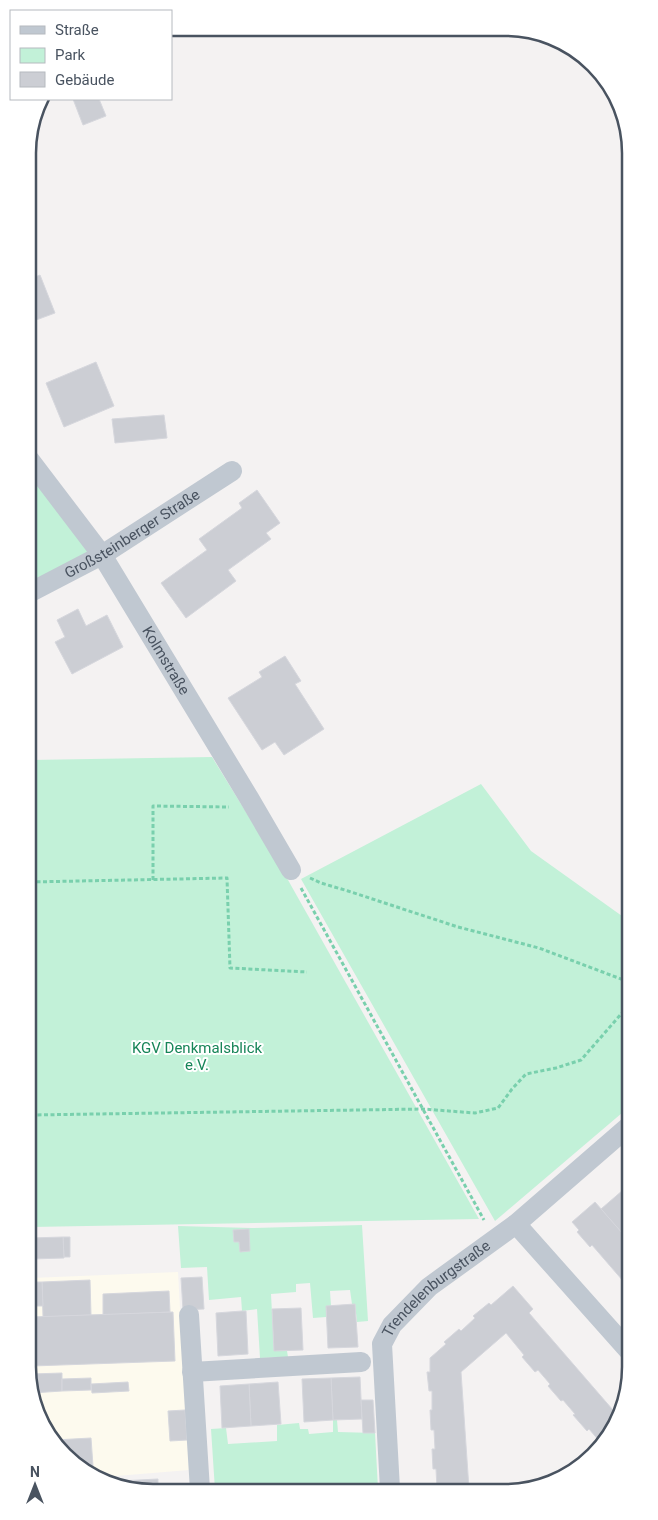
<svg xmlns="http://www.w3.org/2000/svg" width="658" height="1520" font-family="Roboto,sans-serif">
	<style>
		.commercial { fill: #fdfaee }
		.green { fill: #c2f1d8 }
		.building { fill: #ccced4; stroke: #d6d7dd }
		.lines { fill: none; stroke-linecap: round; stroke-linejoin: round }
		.path { stroke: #79d0ad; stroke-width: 3; stroke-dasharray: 4 2.5; stroke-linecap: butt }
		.street { stroke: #c0c8d1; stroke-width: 20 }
		.labels { text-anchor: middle; stroke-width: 4; stroke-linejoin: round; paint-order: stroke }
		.street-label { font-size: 15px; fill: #495360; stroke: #fff }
		.park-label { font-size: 15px; fill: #178558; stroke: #fff }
		.rim { fill: none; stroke: #495360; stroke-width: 2.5 }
	</style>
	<rect width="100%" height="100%" fill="#f4f2f2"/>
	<!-- commercial -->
	<polygon class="commercial" points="178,1272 189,1470 104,1477 65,1456 32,1399 31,1278"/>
	<!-- green -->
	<g class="green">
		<polygon points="29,459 102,555 29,593"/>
		<polygon points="212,757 288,880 479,1219 31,1227 30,760"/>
		<polygon points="481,784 531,851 629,921 629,1107 495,1221 301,879"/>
		<polygon points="362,1225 368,1321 357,1322 355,1304 352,1304 350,1290 330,1291 331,1306 326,1306 326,1317 313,1318 310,1283 296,1284 296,1292 271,1294 274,1351 287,1351 288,1357 260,1358 257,1309 242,1311 241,1297 209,1300 207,1267 181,1268 178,1226 252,1228"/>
		<polygon points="333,1420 337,1420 338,1432 375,1433 378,1489 215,1490 211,1429 226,1428 228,1444 277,1441 277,1425 299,1423 300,1429 308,1429 309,1434 333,1432"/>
	</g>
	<!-- building -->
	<g class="building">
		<polygon points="73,99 99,99 106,116 83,125"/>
		<polygon points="40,275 55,313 28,323 28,280"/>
		<polygon points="96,362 114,406 64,427 46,383"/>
		<polygon points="164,415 167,438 115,443 112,419"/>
		<polygon points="257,490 280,523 266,533 271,539 228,570 236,581 186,618 161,583 207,550 199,539 242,508 239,503"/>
		<polygon points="78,609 86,626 107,615 123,647 72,674 55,642 65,637 57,620"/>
		<polygon points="285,656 301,681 295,684 324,729 284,755 275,742 262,750 228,698 262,677 259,672"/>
		<polygon points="630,1184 630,1225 621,1232 601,1209"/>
		<polygon points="595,1202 630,1242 630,1293 628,1291 630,1289 592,1245 590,1247 577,1232 579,1230 572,1222"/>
		<polygon points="249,1229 250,1251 240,1252 239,1242 234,1242 233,1230"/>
		<polygon points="63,1237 70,1237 70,1257 64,1257"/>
		<polygon points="63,1237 64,1258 31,1259 31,1238"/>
		<polygon points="202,1277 204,1309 183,1310 181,1278"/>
		<polygon points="90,1280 91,1315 43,1317 42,1282"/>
		<polygon points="31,1282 42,1282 43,1306 31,1306"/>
		<polygon points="513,1286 533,1309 529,1313 619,1417 601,1447 599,1445 601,1443 589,1429 587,1431 573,1415 575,1414 563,1400 561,1401 548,1386 550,1384 538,1370 535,1372 522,1357 524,1355 506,1333 461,1372 469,1489 435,1489 437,1488 436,1469 433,1469 432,1449 435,1449 434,1430 431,1430 430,1410 432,1410 432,1391 429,1391 427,1372 430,1372 430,1358 446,1344 444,1342 459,1329 461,1331 475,1318 473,1316 489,1303 491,1305"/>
		<polygon points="169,1291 170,1312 103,1315 103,1294"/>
		<polygon points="355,1304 358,1347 328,1348 326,1306"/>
		<polygon points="301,1308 303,1350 274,1351 272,1309"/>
		<polygon points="242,1311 246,1311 248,1354 218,1356 216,1313"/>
		<polygon points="173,1312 175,1361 32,1366 31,1317"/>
		<polygon points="62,1373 62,1391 32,1393 32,1374"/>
		<polygon points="360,1377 362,1419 333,1420 331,1378"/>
		<polygon points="91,1378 91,1390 62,1391 62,1379"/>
		<polygon points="331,1378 333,1420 304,1422 302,1379"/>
		<polygon points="128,1382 129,1391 92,1393 91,1384"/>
		<polygon points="278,1382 281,1424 251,1426 249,1384"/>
		<polygon points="249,1384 251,1426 222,1428 220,1386"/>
		<polygon points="361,1400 373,1400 375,1433 363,1433"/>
		<polygon points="185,1410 187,1440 170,1441 168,1411"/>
		<polygon points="91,1438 93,1466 85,1467 65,1456 55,1440"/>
		<polygon points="158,1479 158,1490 129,1490 120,1485 120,1481"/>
	</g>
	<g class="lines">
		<!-- path -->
		<g class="path">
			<polyline points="310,878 321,883 348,891 458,927 539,948 629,982"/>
			<polyline points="153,880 153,806 229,807"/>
			<polyline points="30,882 227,878 230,968 307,972"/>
			<polyline points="301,888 484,1220"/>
			<polyline points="31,1115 423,1109 475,1113 498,1108 512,1089 526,1074 556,1068 581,1060 629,1005"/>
		</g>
		<!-- street -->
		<g class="street">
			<path id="s1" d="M 29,459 L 102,555 L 249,798 L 291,870"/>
			<path id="s2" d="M 29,593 L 102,555 L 232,471"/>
			<polyline points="516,1224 630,1352"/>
			<polyline points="189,1315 200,1490"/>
			<polyline points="192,1372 361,1362"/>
			<path id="s3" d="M 390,1489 L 382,1344 L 392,1325 L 429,1287 L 516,1224 L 629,1126"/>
		</g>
	</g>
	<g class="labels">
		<!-- street labels -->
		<g class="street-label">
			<text dy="5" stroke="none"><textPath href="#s2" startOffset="119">Großsteinberger Straße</textPath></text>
			<text dy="5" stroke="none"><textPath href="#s1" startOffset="244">Kolmstraße</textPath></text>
			<text dy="5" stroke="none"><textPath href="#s3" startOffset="224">Trendelenburgstraße</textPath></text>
		</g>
		<!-- park labels -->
		<g class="park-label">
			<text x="197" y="1053">KGV Denkmalsblick<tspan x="197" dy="17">e.V.</tspan></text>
		</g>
	</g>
	<!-- crop -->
	<path d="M0 0H658V1520H0ZM153 36H505A117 117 0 0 1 622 153V1367A117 117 0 0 1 505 1484H153A117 117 0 0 1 36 1367V153A117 117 0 0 1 153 36Z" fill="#fff" fill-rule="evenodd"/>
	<path class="rim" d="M153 36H505A117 117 0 0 1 622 153V1367A117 117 0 0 1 505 1484H153A117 117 0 0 1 36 1367V153A117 117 0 0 1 153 36Z"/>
	<!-- legend -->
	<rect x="10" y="10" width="162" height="90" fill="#ffffff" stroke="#b6babf"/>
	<rect x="20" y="26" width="25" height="8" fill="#c0c8d1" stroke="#b6babf"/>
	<text x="55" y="35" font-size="15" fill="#495360">Straße</text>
	<rect x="20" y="48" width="25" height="15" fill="#c2f1d8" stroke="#b6babf"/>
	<text x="55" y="60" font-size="15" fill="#495360">Park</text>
	<rect x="20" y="72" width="25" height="15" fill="#ccced4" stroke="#b6babf"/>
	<text x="55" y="85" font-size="15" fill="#495360">Gebäude</text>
	<!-- north arrow -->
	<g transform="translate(35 1485)" stroke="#ffffff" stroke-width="4" paint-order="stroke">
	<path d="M0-4L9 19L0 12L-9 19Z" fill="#495360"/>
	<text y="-8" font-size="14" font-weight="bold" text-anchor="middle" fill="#495360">N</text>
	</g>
</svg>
